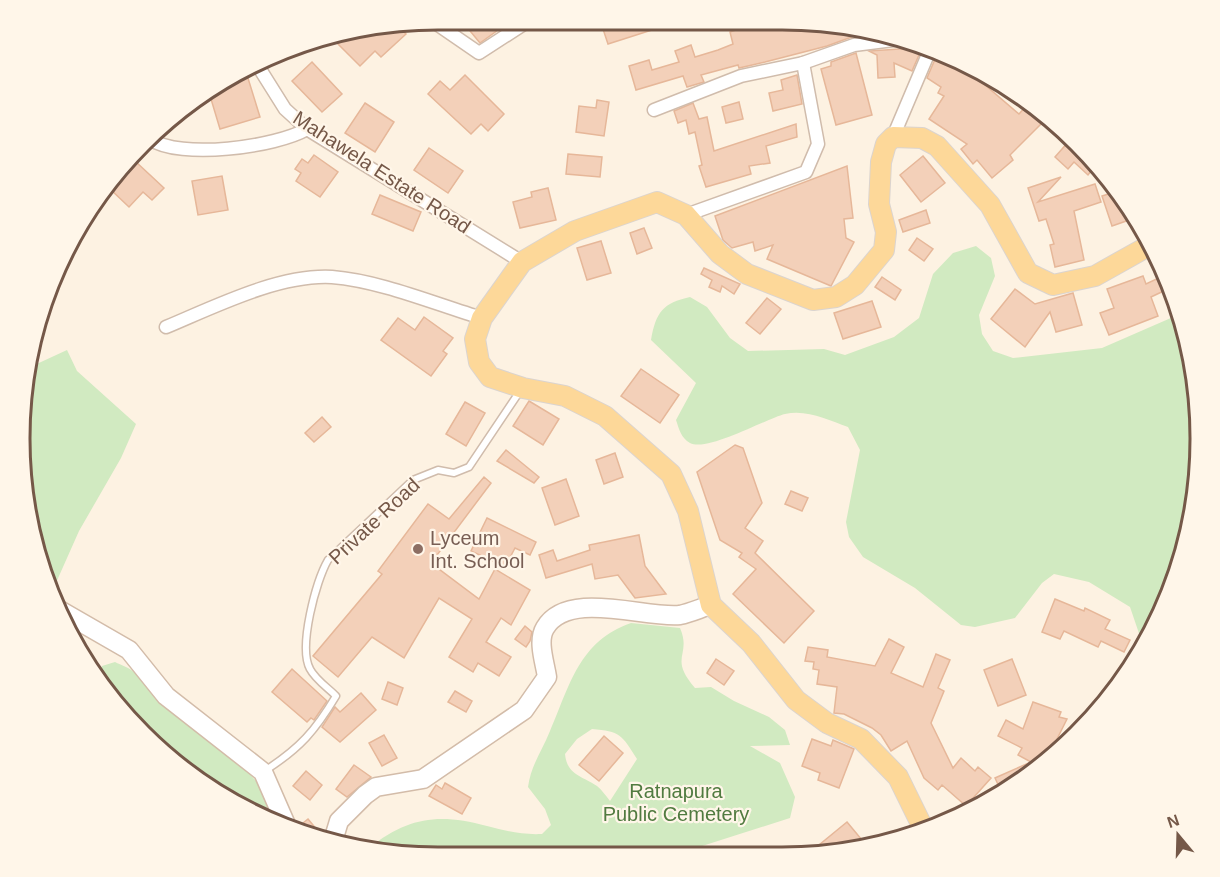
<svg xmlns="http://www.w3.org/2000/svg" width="1220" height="877" font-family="Arial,sans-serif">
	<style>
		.green { fill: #d1eac1; fill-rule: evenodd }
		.building { fill: #f3d0b9; stroke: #e6b799; stroke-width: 1.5 }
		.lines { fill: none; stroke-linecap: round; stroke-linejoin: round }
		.lane-casing { stroke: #d0bcac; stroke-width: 9 }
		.street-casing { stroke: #d0bcac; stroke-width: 15 }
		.secondary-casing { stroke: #d3bca9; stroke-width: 21 }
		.primary-casing { stroke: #dbd4cf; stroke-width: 22 }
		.lane { stroke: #fff; stroke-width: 6 }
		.street { stroke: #fff; stroke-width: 12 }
		.secondary { stroke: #fff; stroke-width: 18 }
		.primary { stroke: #fdd899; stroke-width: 20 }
		.education-dot { fill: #8d6e63; stroke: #fff6e9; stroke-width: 2 }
		.labels { text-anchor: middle; stroke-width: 4.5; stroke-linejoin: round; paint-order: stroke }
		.street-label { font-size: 20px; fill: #755848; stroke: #fff6e9 }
		.education-label { font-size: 20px; fill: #785e54; stroke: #fff6e9; text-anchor: start }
		.park-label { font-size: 20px; fill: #517b40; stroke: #fff6e9 }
		.rim { fill: none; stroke: #755848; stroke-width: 3 }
	</style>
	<rect width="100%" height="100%" fill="#fdf2e2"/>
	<!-- green -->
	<g class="green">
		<path d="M 976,246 L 991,258 L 995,276 L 979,315 L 982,334 L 993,351 L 1013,358 L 1102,348 L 1180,314 C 1208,389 1204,497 1178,573 C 1170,598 1156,624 1144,648 L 1130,607 L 1089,582 L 1054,574 L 1042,583 L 1015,618 L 975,627 L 961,625 L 915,588 L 863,557 L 849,537 L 846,522 L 860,450 L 848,427 C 828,420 807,409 785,414 C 765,419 708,452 690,443 C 681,438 679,429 676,420 L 696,383 L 651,340 C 656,312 663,303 690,297 L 707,307 L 730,338 L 748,351 L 824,349 L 845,355 L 894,337 L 919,318 L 933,274 L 953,253 Z"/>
		<polygon points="67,350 77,371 136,424 121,458 79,531 55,585 47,583 23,493 23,383 28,368"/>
		<path d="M 631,623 L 680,628 C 692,656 668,657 695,688 L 711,687 L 734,701 L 769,717 L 785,730 L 790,745 L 750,746 L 780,763 L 795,797 L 790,818 L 674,855 L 411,857 L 369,848 C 408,817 439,813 487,826 C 506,831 522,835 542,834 L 551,825 L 545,809 L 528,787 C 531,765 542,751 550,731 C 570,685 579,641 631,623 ZM 592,729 C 620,731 622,735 637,759 L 610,801 C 606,796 602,790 597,786 C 582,776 567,775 565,754 L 577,739 Z"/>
		<path d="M 115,662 C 121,665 130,668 135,673 C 145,682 152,695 162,704 C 197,735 270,770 274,822 L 229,802 L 162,754 L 106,694 L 100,683 L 102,666 Z"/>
	</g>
	<!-- building -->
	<g class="building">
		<polygon points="461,20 512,20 480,43"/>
		<polygon points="603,20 677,20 677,22 608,44 602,26 605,25"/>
		<polygon points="765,20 868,31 827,46 765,62 739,68 738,65 701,75 704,82 687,87 683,76 636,90 629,66 649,60 652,70 679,62 675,51 691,45 695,57 718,50 733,44 730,32"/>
		<polygon points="397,25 406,34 381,57 375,51 360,66 338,44 351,31"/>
		<polygon points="915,45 922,48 912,71 894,63 895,77 878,78 877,55 869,51 914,48"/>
		<polygon points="856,53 872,115 836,125 821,69 831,66 831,62"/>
		<polygon points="936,57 961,66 959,70 978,79 1019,114 1027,105 1043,122 1010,155 1013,160 992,178 977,160 973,164 961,149 967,144 929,119 944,96 938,93 941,87 927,78"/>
		<polygon points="312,62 342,94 322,112 292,81"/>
		<polygon points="247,75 260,117 220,129 208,89"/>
		<polygon points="465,75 504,114 488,131 481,124 471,134 428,94 440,81 450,90"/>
		<polygon points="797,75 802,104 773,111 769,93 783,90 781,80"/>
		<polygon points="597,100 609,102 604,136 576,132 579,106 596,108"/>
		<polygon points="739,102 743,119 726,123 722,107"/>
		<polygon points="365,103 394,122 375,152 345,133"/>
		<polygon points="693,103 699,119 707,117 714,151 796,124 797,137 766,146 770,163 749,166 751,174 706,187 699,166 702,165 695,132 689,134 686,120 678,123 674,111"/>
		<polygon points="1069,141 1095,166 1088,175 1074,162 1068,169 1055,157"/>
		<polygon points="429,148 463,171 448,193 414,170"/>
		<polygon points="568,154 602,157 600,177 566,174"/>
		<polygon points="314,155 338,172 320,197 296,181 301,173 295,169 302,159 308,163"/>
		<polygon points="923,156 945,183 921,202 900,175"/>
		<polygon points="135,161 164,188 152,200 143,192 129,207 109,188"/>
		<polygon points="847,166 853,218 844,219 846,238 854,242 831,286 767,259 773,245 755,251 753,242 732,248 723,240 715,216"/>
		<polygon points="222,176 228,210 198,215 192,181"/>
		<polygon points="1061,177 1038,202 1095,184 1101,202 1074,211 1084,260 1055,267 1050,245 1054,244 1046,219 1039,221 1028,188"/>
		<polygon points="548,188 556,220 520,228 513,202 532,197 531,192"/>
		<polygon points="1118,191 1132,219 1112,226 1102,196"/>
		<polygon points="380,195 421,212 413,231 372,214"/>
		<polygon points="926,210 930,223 903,232 899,220"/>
		<polygon points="644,228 652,248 637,254 630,233"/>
		<polygon points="917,238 933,249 924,261 909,250"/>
		<polygon points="601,241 611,273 587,280 577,248"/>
		<polygon points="704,268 740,284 734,294 722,286 720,292 709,287 712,280 701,274"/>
		<polygon points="1165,275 1170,288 1151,297 1158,316 1109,335 1100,313 1114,308 1107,289 1143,276 1146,284"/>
		<polygon points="882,277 901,290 895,300 875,287"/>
		<polygon points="1015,289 1035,304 1073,293 1082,325 1056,332 1050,312 1025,347 991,319"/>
		<polygon points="767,298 781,309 760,334 746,323"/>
		<polygon points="872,301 881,327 843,339 834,313"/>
		<polygon points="424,317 453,338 443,351 447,354 431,376 381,340 398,318 415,330"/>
		<polygon points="641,369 679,395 660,423 621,396"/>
		<polygon points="529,401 559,419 543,445 513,426"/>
		<polygon points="465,402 485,413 466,446 446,434"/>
		<polygon points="322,417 331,427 314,442 305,433"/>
		<polygon points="735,445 743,448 762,503 745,528 763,541 755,553 814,611 784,643 733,594 756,569 739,557 742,553 720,540 697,472"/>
		<polygon points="506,450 539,477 534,483 497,461"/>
		<polygon points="615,453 623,477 604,484 596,460"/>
		<polygon points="484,477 491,483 431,563 479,599 495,569 530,590 511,625 501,618 486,642 511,657 499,676 478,663 473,672 449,657 472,619 439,598 404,658 372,637 338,677 313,656 382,574 378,571 428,504 449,519"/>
		<polygon points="566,479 579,516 555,525 542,488"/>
		<polygon points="791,491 808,498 802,511 785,504"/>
		<polygon points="487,518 536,542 530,555 515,548 505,567 471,551"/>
		<polygon points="639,535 645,566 666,594 635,598 618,575 595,579 592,564 546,578 539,555 553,550 557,561 590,550 589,545"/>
		<polygon points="1055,599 1084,611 1085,608 1110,620 1105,629 1130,640 1124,652 1101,641 1098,647 1064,631 1060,639 1042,632"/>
		<polygon points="525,626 532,632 530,641 526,647 515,639"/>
		<polygon points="889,639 904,647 891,673 923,687 936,654 950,660 938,688 944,691 931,723 953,768 961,758 975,771 978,767 991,778 966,806 942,785 938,790 924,778 907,741 891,751 881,735 872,728 844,714 834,713 837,687 817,684 819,670 813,669 814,662 805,661 808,647 828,650 827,657 875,666"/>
		<polygon points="716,659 734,671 724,685 707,673"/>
		<polygon points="1012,659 1026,695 998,706 984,670"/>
		<polygon points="292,669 327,701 314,720 311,718 307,722 272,692"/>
		<polygon points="388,682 403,688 397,705 382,699"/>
		<polygon points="455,691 472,701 466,712 448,702"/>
		<polygon points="361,693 376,710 340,742 322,727 335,707 340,712"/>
		<polygon points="1033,702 1061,712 1059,717 1067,719 1052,749 1057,751 1037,771 1001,791 995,778 1031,762 1018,755 1022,748 998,736 1006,720 1023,729"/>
		<polygon points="384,735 397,758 382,766 369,743"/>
		<polygon points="604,736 623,753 599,781 579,765"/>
		<polygon points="812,739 831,746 833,740 854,749 839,788 818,780 820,773 802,766"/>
		<polygon points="354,765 371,777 347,797 336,789"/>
		<polygon points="306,771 322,785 310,800 293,786"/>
		<polygon points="445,783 471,798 462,814 429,796 436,785 442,789"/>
		<polygon points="308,819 323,837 322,839 305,836 298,827"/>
		<polygon points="847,822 867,846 837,854 808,854"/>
	</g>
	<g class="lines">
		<!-- lane casing -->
		<g class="lane-casing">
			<path id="lane" d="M 266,770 C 300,748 315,731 336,696 C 328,688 315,679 310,669 C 298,647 316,581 328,560 L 413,480 L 438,470 L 454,473 L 469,467 L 520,391"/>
		</g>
		<!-- street casing -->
		<g class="street-casing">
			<g id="street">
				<polyline points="431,20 479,53 530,20"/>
				<polyline points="258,66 285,109 307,129 522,262"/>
				<polyline points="654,110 741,76 803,63 854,45 901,39"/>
				<polyline points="893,137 929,52"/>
				<path d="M 150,139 C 180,160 276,147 307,129"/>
				<polyline points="686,215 806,172 818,144 803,63"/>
				<path d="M 166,327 C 214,307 279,274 332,277 C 381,281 435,304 482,318"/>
			</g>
		</g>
		<!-- secondary casing -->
		<g class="secondary-casing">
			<g id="secondary">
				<polyline points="56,608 129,650 166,696 263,772 287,827"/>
				<path d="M 333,841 L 339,821 L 365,795 L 376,787 L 423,779 L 524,710 L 547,677 C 545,663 537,641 545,628 C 568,589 646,619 680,615 C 690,613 701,608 711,605"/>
			</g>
		</g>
		<!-- primary casing -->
		<g class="primary-casing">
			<polyline id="primary" points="924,830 898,777 861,739 827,723 796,700 751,643 711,605 688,511 671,474 605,416 565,396 523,388 490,377 479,362 475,339 482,318 522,262 575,231 657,202 686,215 720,254 747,274 813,300 836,297 855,285 884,250 886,232 879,204 881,162 886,144 893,137 922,138 937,146 990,205 1028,273 1053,285 1095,276 1152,244"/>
		</g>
		<!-- lane -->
		<use href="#lane" class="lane"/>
		<!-- street -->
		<use href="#street" class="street"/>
		<!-- secondary -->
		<use href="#secondary" class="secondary"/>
		<!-- primary -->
		<use href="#primary" class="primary"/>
	</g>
	<!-- markers -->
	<circle class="education-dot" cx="418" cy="549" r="6"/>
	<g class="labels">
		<!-- street labels -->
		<g class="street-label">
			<text transform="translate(382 172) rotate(33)" y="7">Mahawela Estate Road</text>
			<text transform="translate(374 521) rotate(-43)" y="7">Private Road</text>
		</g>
		<!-- education labels -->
		<g class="education-label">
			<text x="430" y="545">Lyceum<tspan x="430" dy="23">Int. School</tspan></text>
		</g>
		<!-- park labels -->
		<g class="park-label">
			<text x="676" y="798">Ratnapura<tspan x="676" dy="23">Public Cemetery</tspan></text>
		</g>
	</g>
	<!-- crop -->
	<path d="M0 0H1220V877H0ZM438 30H782A408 408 0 0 1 1190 438V439A408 408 0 0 1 782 847H438A408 408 0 0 1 30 439V438A408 408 0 0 1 438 30Z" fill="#fff6e9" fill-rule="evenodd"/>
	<path class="rim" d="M438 30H782A408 408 0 0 1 1190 438V439A408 408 0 0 1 782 847H438A408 408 0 0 1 30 439V438A408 408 0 0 1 438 30Z"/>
	<!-- north arrow -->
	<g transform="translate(1178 835) rotate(341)" stroke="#fff6e9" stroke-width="4.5" paint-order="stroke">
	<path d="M0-4.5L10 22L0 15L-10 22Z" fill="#755848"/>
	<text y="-9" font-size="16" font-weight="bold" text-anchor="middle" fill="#755848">N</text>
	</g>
</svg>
